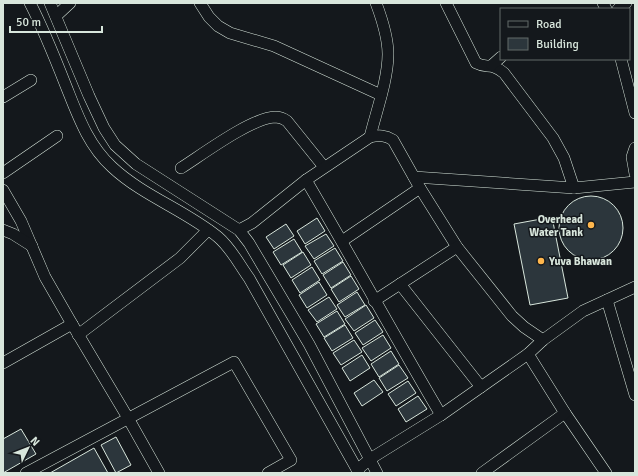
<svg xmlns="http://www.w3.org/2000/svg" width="638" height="476" font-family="Signika,sans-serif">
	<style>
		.building { fill: #2c363c; stroke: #d8e6dc }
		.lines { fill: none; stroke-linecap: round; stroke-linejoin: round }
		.street-casing { stroke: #d8e6dc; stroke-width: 12 }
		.street { stroke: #14181c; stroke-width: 11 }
		.poi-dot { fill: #ffb74d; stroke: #14181c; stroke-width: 1.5 }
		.labels { text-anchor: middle; stroke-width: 3; stroke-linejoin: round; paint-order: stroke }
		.poi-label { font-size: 11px; font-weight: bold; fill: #d8e6dc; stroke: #14181c; text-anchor: end }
	</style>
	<rect width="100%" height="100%" fill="#14181c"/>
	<!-- building -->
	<g class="building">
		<circle cx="591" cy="228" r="32"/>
		<polygon points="552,217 568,298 530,305 514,224"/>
		<polygon points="317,218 325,231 305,244 297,231"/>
		<polygon points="286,224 294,236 274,249 266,237"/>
		<polygon points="326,234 334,246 314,259 305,246"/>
		<polygon points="294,239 302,252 281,265 273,252"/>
		<polygon points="335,248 343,261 322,274 314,261"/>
		<polygon points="303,252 311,265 291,278 283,265"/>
		<polygon points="343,262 351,275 331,288 323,275"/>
		<polygon points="312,267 320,280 300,293 292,280"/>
		<polygon points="351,276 359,289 339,302 331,289"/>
		<polygon points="319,282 327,295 307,308 299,295"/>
		<polygon points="357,292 365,305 345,317 337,305"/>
		<polygon points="329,297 337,309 317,322 308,310"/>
		<polygon points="366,305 374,318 354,331 345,319"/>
		<polygon points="337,311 345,324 324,337 316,324"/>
		<polygon points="375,320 383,332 363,345 355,333"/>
		<polygon points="345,325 353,338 332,351 324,338"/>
		<polygon points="383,335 391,348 371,361 362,348"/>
		<polygon points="354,340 362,352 341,365 333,353"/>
		<polygon points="391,351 399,364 379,377 371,364"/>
		<polygon points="362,355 370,368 350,381 342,368"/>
		<polygon points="399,365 408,378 387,391 379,378"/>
		<polygon points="374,380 383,392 362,406 354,393"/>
		<polygon points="408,381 416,393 396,406 388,394"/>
		<polygon points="418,396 427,409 406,422 398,409"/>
		<polygon points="21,429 36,454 3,473 3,439"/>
		<polygon points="116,437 131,465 116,473 101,445"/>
		<polygon points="94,448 108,473 50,473"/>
	</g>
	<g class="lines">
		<!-- street casing -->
		<g class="street-casing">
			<g id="street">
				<path d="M 30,3 C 44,30 55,58 66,86 C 78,116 88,145 112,167 C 143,196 185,210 218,237 C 231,248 239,264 249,278 L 359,473"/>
				<polyline points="50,3 89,96 104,128 115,145 136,164 239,230 249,243 309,344 377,473"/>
				<polyline points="200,3 209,17 218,26 230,33 274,46 381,95"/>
				<path d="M 446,3 L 476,63 C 487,69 491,62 504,73 L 553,138 L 564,158 L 574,188"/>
				<polyline points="603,3 606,9"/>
				<polyline points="618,9 626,3"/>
				<polyline points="56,16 70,3"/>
				<polyline points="621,59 635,113"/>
				<polyline points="492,65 501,57"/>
				<polyline points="3,97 31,80"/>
				<path d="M 370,137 C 376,112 388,80 388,54 C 388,37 382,19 376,3"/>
				<polyline points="635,148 632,157 635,174"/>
				<path d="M 181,168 C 203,154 251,118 275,117 C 280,117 283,118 287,121 L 324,167"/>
				<polyline points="3,173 57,136"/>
				<polyline points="414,177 574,188 635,182"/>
				<path d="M 306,180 C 352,258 395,337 441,415"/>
				<polyline points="3,190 21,221 45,277 72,324 128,418 159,473"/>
				<polyline points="3,230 13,234 32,246"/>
				<path d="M 239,230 L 252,223 L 306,180 L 370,137 C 379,135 385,135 393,140 L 420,188 L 457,247 L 512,316 L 524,327 L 543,340"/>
				<polyline points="342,241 420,188"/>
				<polyline points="400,284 481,387"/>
				<polyline points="607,300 635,395"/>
				<polyline points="374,301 457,247"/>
				<polyline points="78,335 180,258 208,230"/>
				<polyline points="528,354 565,413 606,473"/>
				<polyline points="3,363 72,324"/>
				<polyline points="357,470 370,459 441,415 528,354 543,340 583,311 635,287"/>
				<polyline points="26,473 234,362 291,460 268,473"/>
				<polyline points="482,473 565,413"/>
			</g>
		</g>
		<!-- street -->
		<use href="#street" class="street"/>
	</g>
	<!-- markers -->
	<g class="poi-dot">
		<circle cx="591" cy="225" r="4"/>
		<circle cx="541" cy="261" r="4"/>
	</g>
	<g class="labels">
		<!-- poi labels -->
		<g class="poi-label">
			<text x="583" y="223">Overhead<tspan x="583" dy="13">Water Tank</tspan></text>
			<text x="549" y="265" text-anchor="start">Yuva Bhawan</text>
		</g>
	</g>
	<!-- border -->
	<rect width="638" height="476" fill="none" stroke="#d8e6dc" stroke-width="8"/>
	<!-- legend -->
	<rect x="500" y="8" width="130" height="52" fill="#14181c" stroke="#626a69"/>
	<rect x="508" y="21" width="20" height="6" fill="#14181c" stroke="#626a69"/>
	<text x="536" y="28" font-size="12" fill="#d8e6dc">Road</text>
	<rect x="508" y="38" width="20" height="12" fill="#2c363c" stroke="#626a69"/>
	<text x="536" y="48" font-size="12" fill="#d8e6dc">Building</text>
	<!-- north arrow -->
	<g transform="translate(28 448) rotate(47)" stroke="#14181c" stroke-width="3" paint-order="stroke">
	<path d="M0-3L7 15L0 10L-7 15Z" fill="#d8e6dc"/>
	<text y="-6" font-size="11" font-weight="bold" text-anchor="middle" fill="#d8e6dc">N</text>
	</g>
	<!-- scale -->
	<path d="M10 26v6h92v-6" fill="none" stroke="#d8e6dc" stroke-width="2"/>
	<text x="16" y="26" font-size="12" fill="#d8e6dc" stroke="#14181c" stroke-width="3" paint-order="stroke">50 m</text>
</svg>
